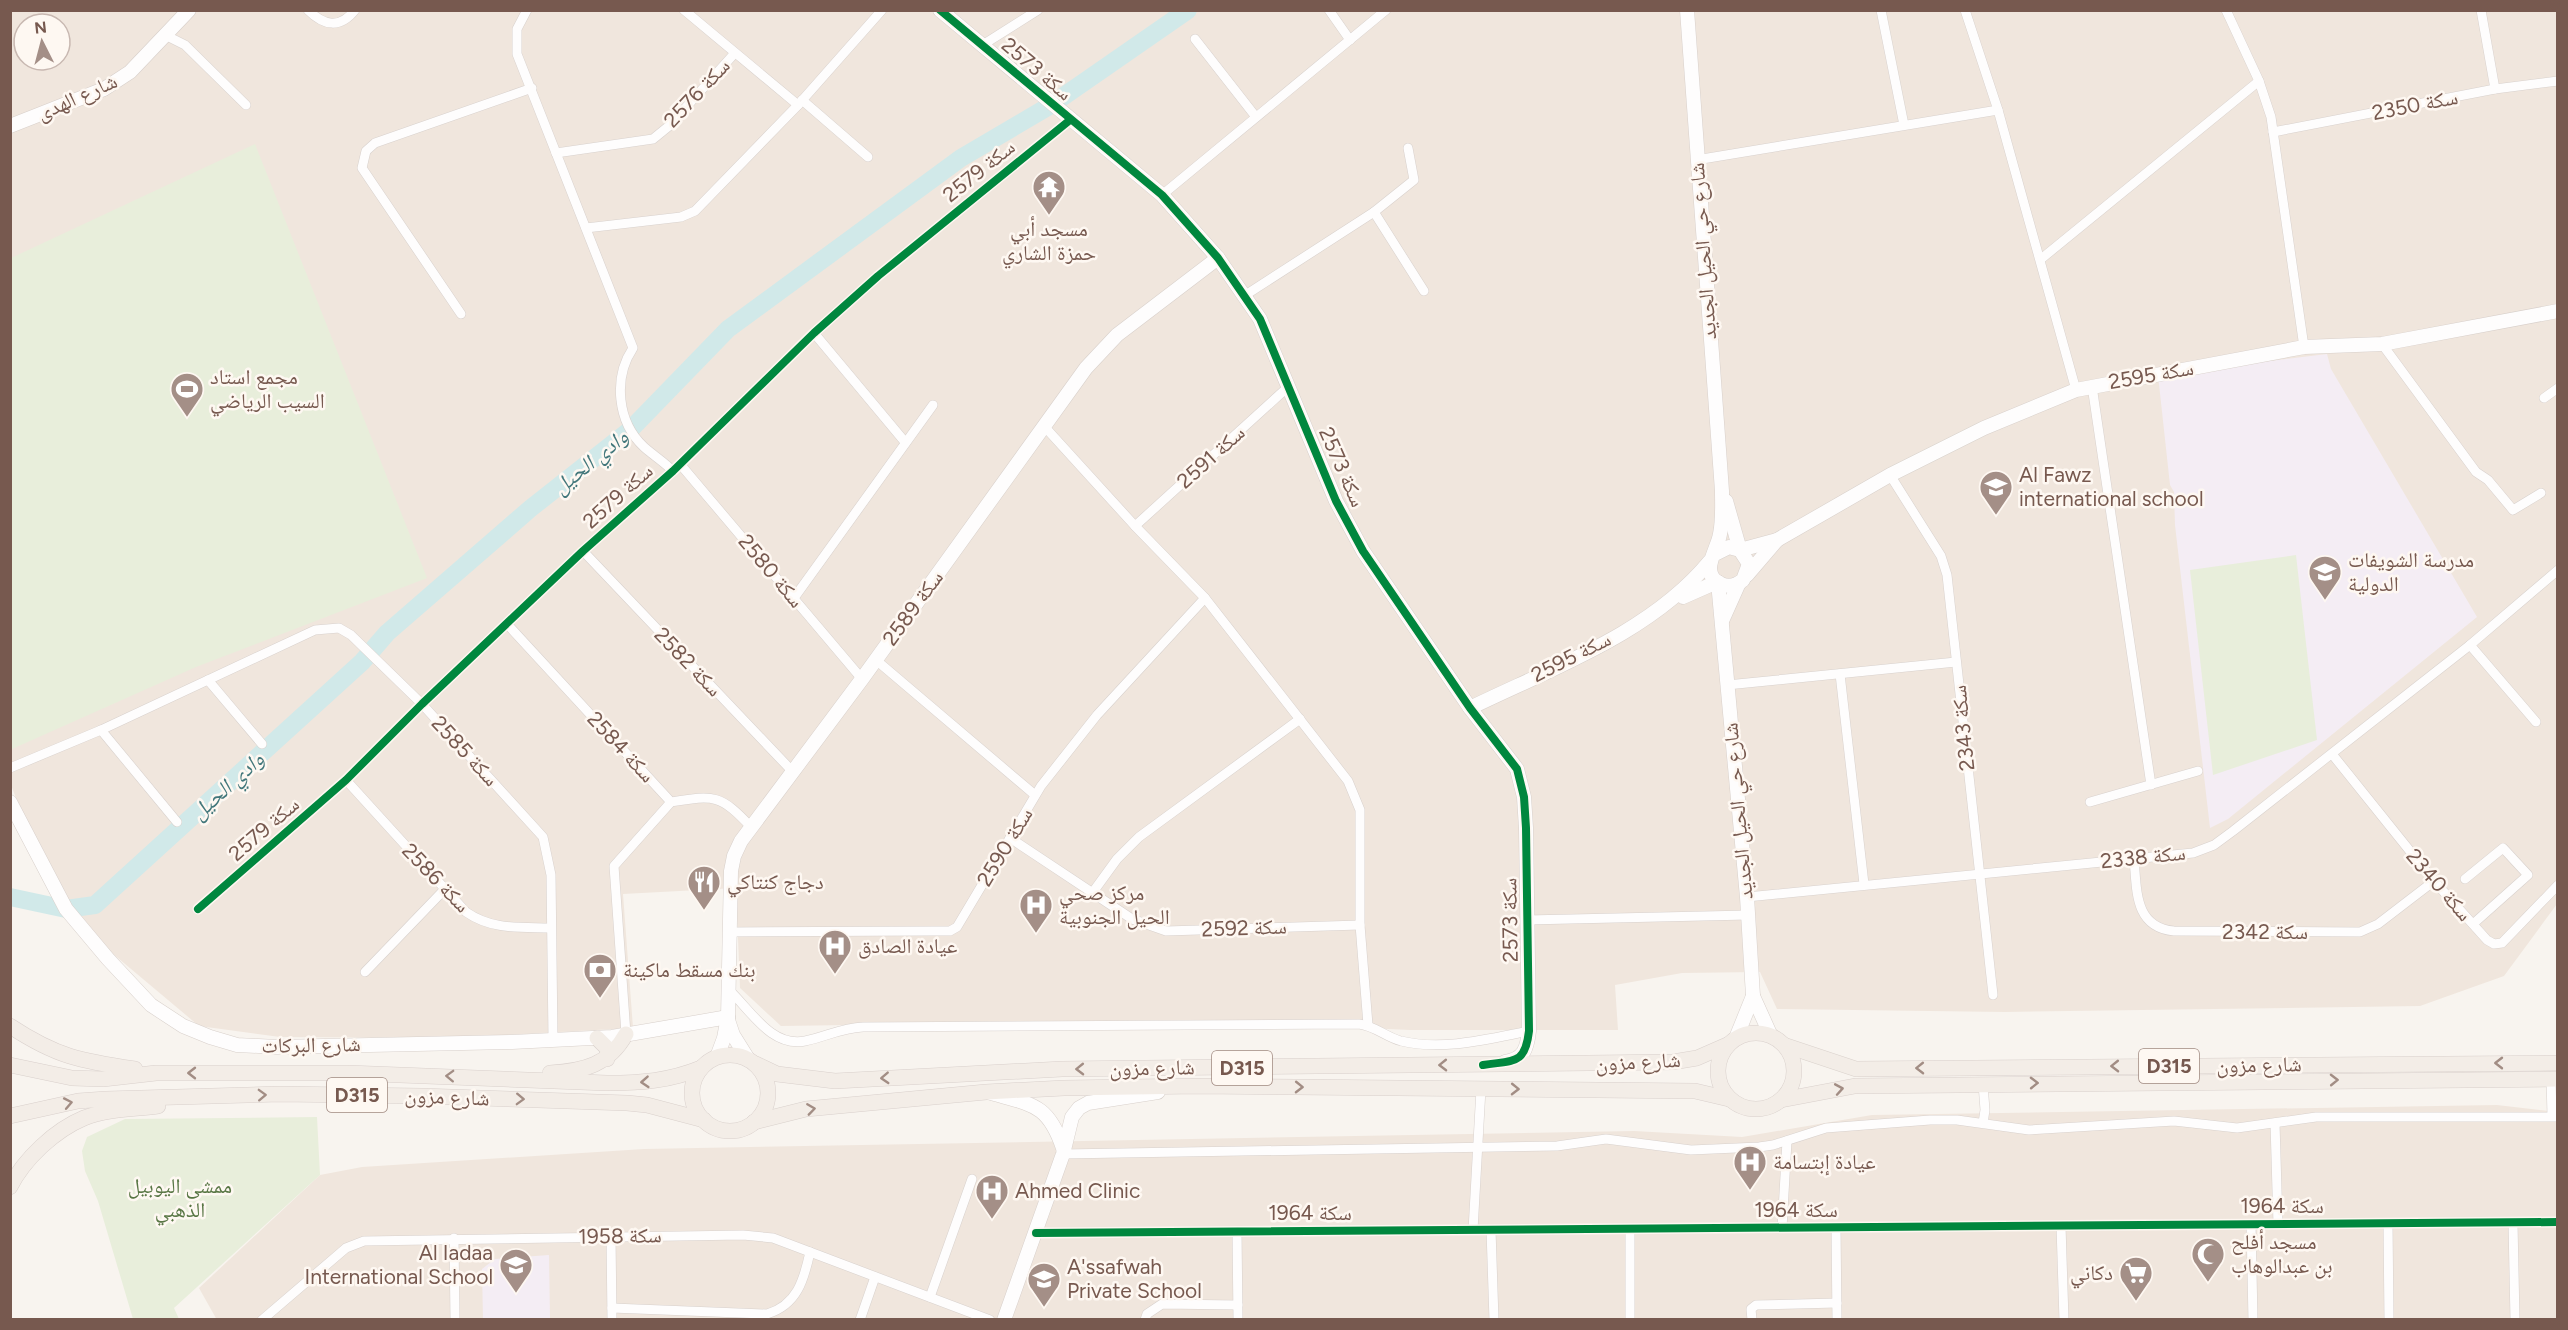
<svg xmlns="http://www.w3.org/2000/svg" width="2568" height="1330" font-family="Figtree,'Noto Naskh Arabic',sans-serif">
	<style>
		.residential { fill: #f0e6dd; fill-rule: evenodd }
		.education { fill: #f4edf4 }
		.green { fill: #e8eedb }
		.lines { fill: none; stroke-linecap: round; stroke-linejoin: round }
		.river { stroke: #d1e9e9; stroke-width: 18 }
		.street-casing { stroke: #d8d1cd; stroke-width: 10 }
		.secondary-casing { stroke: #d8d0cb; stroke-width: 15 }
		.primary-casing { stroke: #d9d0cc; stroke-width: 16 }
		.street { stroke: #fefdfd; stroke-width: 9 }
		.secondary { stroke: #fefdfd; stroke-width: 14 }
		.primary { stroke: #f3ede7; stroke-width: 15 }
		.cycleway-casing { stroke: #fef8f2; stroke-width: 11 }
		.cycleway { stroke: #00873e; stroke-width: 8 }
		.oneway { stroke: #a28d84 }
		.labels { text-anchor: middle; stroke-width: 5; stroke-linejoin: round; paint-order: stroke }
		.shield { fill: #fef8f2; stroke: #a08980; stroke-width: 1.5 }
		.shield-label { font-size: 20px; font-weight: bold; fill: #77594f }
		.street-label { font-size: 21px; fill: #77594f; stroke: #fef8f2 }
		.poi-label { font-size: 21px; fill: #77594f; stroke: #fef8f2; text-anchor: start }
		.park-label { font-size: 21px; fill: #587644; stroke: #fef8f2 }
		.water-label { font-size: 22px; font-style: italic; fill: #42777b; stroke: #fef8f2 }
	</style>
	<rect width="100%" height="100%" fill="#f8f4ef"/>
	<!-- residential -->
	<g class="residential">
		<path d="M 11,11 L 2557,11 L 2557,904 L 2504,976 L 2420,1006 L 2005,1012 L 1777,1009 L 1760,972 L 1682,973 L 1615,985 L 1618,1030 L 1410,1030 L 1182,1020 L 781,1026 L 740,988 L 736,888 L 623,894 L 633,1028 L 449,1038 L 280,1037 L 199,1026 L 106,948 L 53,879 L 29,832 L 11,785 ZM 24,24 L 60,24 L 60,60 L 24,60 Z"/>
		<polygon points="2497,1105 2557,1112 2557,1319 217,1320 199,1288 320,1175 362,1167 644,1149 1634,1131 1742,1137 1872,1115"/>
	</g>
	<!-- education -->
	<g class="education">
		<polygon points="2327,354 2331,369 2477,617 2228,819 2210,828 2175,525 2174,492 2170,485 2158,375"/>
		<polygon points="549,1255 550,1319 483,1319 482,1269 495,1259"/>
	</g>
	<!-- green -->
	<g class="green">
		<polygon points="255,144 427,578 196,667 12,749 11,258"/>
		<polygon points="2296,555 2317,740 2213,775 2190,570"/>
		<polygon points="317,1117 320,1175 174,1308 179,1319 133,1319 98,1201 85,1171 82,1151 87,1137 125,1119"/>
	</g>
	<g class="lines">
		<!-- river -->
		<polyline class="river" points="10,897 66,909 95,905 362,662 387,633 531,508 630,430 728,329 961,158 1051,105 1188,10"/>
		<!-- street casing -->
		<g class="street-casing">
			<g id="street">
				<path d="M 308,10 C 324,26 340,29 355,10"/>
				<path d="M 527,10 L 517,29 L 517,54 L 633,348 C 613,378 617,422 644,447 C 653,455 664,462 673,471"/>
				<polyline points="684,10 798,105"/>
				<polyline points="1329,10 1350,40"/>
				<polyline points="1881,10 1904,125"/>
				<polyline points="1965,10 1998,110 2076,390"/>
				<polyline points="2226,10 2259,81 2271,117 2304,347"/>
				<polyline points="2481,10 2495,89"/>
				<polyline points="165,35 185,45 246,105"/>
				<polyline points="1195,39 1256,117"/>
				<polyline points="981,46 1038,10"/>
				<polyline points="802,100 868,157"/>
				<polyline points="2273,132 2495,89 2558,81"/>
				<polyline points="556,153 653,139 669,126 734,54"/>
				<polyline points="1696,160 1998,110"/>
				<polyline points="1162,195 1386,10"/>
				<polyline points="1374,212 1424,291"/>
				<polyline points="586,228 681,217 695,211 798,105 882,10"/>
				<polyline points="2041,259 2259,81"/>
				<polyline points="1244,296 1374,212 1414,180 1408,148"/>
				<polyline points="461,314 362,168 366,151 375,143 532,88"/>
				<polyline points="814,333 905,442"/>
				<polyline points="2382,344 2476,472 2488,480 2513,510 2541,493"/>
				<polyline points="2092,386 2151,785"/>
				<polyline points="2544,398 2558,388"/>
				<polyline points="1044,426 1135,526 1205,598 1348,781 1360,810 1360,925 1368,1025"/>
				<polyline points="680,464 862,679"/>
				<polyline points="1890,475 1941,556 1947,575 1993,995"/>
				<polyline points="1135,526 1288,387"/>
				<polyline points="583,551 793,772"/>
				<polyline points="794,598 933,405"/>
				<path d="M 508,625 L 671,802 C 715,795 720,794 752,828"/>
				<polyline points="2470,645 2536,722"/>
				<polyline points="876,660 1035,795"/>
				<polyline points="1840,674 1864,884"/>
				<polyline points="208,680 262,744"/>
				<polyline points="1727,685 1956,662"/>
				<polyline points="101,730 177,822"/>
				<polyline points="2332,754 2434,881 2487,940 2494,944 2502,943 2558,885"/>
				<polyline points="10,768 101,730 315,630 339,628 351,635 422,704 543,837 551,875 553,1039"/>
				<path d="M 346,780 L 466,912 C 492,930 519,927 550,928"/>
				<polyline points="2090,802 2198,771"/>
				<polyline points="1010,838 1132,919 1166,931 1360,925"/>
				<path d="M 2134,859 C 2137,890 2134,927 2174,931 L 2360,932 L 2378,924 L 2434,881"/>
				<polyline points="2465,879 2503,848 2528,875 2473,924"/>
				<polyline points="1093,892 1117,859 1139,837 1300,719"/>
				<polyline points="1747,897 2193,853 2214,845 2233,831 2470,645 2558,570"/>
				<polyline points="198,909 346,780 422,704 583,551 673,471 814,333 878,276 1070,120"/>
				<polyline points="1527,920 1748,915"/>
				<polyline points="729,932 934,931 950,931 957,927 1041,786 1097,715 1205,598"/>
				<polyline points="365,972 444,890"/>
				<path d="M 728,989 C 750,1009 771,1048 805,1041 C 825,1037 841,1028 863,1027 L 1359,1024 C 1375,1026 1386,1037 1401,1041 C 1443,1051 1488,1039 1529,1031"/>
				<polyline points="626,1034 614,866 671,802"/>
				<polyline points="2551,1079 2552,1116"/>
				<polyline points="1983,1123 1985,1110 1983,1084"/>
				<polyline points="2275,1123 2278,1224"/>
				<polyline points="1063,1154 1557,1146 1606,1139 1691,1150 1759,1147 1773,1145 1826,1128 1930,1120 1957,1120 2029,1130 2174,1121 2237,1128 2316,1117 2558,1117"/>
				<polyline points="2513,1223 2515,1320"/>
				<polyline points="2251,1224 2253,1320"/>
				<polyline points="2388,1224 2389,1320"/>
				<polyline points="2061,1226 2064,1320"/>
				<polyline points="1836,1227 1837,1320"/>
				<polyline points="1782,1228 1787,1141"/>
				<polyline points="1630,1229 1630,1320"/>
				<polyline points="1473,1230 1481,1089"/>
				<polyline points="1491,1230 1494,1320"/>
				<polyline points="1237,1231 1238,1320"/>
				<polyline points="1036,1233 2558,1222"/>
				<polyline points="611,1236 612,1320"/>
				<polyline points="454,1238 455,1320"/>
				<polyline points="930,1297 972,1179"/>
				<path d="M 612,1308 L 767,1314 C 797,1305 804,1280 810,1252"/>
				<polyline points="262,1320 346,1248 364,1241 743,1235 773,1238 990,1320"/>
				<polyline points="860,1320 875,1277"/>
				<polyline points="1145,1320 1147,1314 1162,1304 1238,1305"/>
				<polyline points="1752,1320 1751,1309 1756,1305 1837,1303"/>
			</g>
		</g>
		<!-- secondary casing -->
		<g class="secondary-casing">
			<g id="secondary">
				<path d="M 940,10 L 1162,195 L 1218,258 L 1260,319 L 1336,501 L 1363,551 L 1470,708 L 1517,769 L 1524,797 L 1526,828 L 1529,1031 C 1527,1049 1524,1059 1505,1062"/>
				<path d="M 1687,10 L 1722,491 C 1722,505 1723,520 1720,534 C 1718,549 1698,574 1721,584 C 1729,588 1737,585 1743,580 L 1749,564 L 1740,550 L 1729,547 L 1713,555"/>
				<polyline points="10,126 104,89 130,72 189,10"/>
				<polyline points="1726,501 1740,550"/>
				<polyline points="1740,550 1777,540 1890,475 1984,428 2076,390 2304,347 2382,344 2558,311"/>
				<polyline points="1747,575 1777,540"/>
				<polyline points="1718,582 1747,897 1753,996 1771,1036"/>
				<polyline points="1683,597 1717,582"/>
				<polyline points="1722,621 1739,583"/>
				<path d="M 1470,708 C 1552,668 1651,633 1710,561"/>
				<polyline points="10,802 66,909 108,959 151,1005 183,1026 210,1037 237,1045 277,1047 512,1042 612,1037 728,1017"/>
				<polyline points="728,1020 733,1035 748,1059"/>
				<polyline points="1736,1038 1753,996"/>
				<polyline points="717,1057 724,1038 728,1017 731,871 734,856 741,841 862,679 1086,368 1117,335 1218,258"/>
				<path d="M 991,1093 C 1033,1105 1048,1104 1063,1148"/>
				<polyline points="1004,1320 1063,1154 1072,1117 1079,1108 1088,1103 1158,1092"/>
			</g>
		</g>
		<!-- primary casing -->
		<g class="primary-casing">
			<g id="primary">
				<path d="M 10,1026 C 57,1057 81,1061 135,1069"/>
				<circle cx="1756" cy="1071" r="38"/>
				<polyline points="597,1038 608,1049 607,1059"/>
				<polyline points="1784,1045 1856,1069 2558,1063"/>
				<circle cx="730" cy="1093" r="38"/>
				<polyline points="756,1064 777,1074 835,1081 1062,1069 1673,1062 1697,1058 1729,1044"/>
				<path d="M 10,1065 L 72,1078 L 103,1079 L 156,1073 L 348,1073 L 607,1083 C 641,1083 669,1081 701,1068"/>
				<path d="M 550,1073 C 584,1071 609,1065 626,1034"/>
				<polyline points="1781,1100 1855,1086 2558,1079"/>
				<polyline points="10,1116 78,1101 106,1099 280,1094 422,1096 627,1103 647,1105 704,1120"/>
				<polyline points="754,1122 806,1109 986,1092 1064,1088 1198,1086 1695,1091 1729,1099"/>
				<path d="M 10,1187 C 24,1159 55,1130 84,1118 C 106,1109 134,1109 158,1106"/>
			</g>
		</g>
		<!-- street -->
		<use href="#street" class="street"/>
		<!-- secondary -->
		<use href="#secondary" class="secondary"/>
		<!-- primary -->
		<use href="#primary" class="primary"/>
		<!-- cycleway casing -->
		<g class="cycleway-casing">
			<g id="cycleway">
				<path d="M 940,10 L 1162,195 L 1218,258 L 1260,319 L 1336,501 L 1363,551 L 1470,708 L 1517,769 L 1524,797 L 1526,828 L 1529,1031 C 1525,1066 1513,1060 1483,1065"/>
				<polyline points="198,909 346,780 422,704 583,551 673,471 814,333 878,276 1070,120"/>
				<polyline points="1036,1233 2558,1222"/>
			</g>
		</g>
		<!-- cycleway -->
		<use href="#cycleway" class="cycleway"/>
	</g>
	<!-- one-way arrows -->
	<defs><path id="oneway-chevron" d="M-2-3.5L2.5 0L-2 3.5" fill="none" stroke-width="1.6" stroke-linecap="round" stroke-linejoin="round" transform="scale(1.5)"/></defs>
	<g class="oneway">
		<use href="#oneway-chevron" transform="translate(2499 1063) rotate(180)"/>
		<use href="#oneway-chevron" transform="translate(1443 1065) rotate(179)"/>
		<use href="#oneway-chevron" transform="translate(2115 1066) rotate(179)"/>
		<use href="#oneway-chevron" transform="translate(1920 1068) rotate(179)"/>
		<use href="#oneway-chevron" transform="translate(1080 1069) rotate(179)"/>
		<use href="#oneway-chevron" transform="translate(192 1073) rotate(-180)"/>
		<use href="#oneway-chevron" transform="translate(450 1076) rotate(-178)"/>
		<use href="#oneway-chevron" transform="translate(885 1078) rotate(177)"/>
		<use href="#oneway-chevron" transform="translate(2334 1080) rotate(-1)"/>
		<use href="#oneway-chevron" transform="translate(645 1082) rotate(176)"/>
		<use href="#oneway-chevron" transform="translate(2034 1083) rotate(-1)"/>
		<use href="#oneway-chevron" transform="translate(1299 1087) rotate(1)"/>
		<use href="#oneway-chevron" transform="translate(1515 1089) rotate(1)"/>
		<use href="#oneway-chevron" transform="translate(1839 1089) rotate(-10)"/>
		<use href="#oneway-chevron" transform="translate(262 1095) rotate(-2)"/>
		<use href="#oneway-chevron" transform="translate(520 1099) rotate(2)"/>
		<use href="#oneway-chevron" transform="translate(68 1103) rotate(-11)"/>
		<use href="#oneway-chevron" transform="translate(811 1109) rotate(-8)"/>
	</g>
	<!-- icons -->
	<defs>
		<g id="temple-pin" transform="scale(1.725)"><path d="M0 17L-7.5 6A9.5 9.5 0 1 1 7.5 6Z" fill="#a48f87" stroke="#fef8f2"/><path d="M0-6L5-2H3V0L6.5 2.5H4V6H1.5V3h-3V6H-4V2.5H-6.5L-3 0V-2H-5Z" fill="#fff"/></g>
		<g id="stadium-pin" transform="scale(1.725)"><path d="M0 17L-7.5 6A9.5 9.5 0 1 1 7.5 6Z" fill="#a48f87" stroke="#fef8f2"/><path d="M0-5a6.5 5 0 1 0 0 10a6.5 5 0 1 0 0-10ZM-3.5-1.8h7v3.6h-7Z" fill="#fff"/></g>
		<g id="school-pin" transform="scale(1.725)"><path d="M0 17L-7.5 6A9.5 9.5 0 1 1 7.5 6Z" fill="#a48f87" stroke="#fef8f2"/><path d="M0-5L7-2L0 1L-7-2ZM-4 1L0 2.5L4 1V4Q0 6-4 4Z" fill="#fff"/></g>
		<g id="restaurant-pin" transform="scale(1.725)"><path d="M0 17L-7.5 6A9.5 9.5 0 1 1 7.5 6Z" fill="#a48f87" stroke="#fef8f2"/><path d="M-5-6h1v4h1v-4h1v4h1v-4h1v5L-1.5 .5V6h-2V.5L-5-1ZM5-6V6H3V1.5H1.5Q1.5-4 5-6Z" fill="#fff"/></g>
		<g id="hospital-pin" transform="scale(1.725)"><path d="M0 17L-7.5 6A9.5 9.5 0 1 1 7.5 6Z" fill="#a48f87" stroke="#fef8f2"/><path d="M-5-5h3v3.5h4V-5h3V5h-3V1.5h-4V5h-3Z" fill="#fff"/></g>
		<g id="bank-pin" transform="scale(1.725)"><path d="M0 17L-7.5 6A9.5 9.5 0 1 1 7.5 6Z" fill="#a48f87" stroke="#fef8f2"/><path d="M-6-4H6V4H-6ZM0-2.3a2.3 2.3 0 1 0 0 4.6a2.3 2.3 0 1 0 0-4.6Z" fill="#fff"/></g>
		<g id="mosque-pin" transform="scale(1.725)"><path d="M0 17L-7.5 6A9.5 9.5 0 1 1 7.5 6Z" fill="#a48f87" stroke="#fef8f2"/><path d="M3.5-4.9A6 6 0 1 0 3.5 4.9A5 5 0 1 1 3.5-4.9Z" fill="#fff"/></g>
		<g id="supermarket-pin" transform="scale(1.725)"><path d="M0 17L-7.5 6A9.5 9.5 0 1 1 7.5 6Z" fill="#a48f87" stroke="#fef8f2"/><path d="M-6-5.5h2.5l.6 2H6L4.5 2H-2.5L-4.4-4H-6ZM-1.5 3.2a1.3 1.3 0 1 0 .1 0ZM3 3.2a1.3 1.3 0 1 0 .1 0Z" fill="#fff"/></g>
	</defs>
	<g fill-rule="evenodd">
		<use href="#temple-pin" x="1049" y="187"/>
		<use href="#stadium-pin" x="187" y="389"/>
		<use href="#school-pin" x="1996" y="487"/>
		<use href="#school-pin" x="2325" y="572"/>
		<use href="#restaurant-pin" x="704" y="882"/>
		<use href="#hospital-pin" x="1036" y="905"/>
		<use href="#hospital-pin" x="835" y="946"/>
		<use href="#bank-pin" x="600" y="970"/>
		<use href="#hospital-pin" x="1750" y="1162"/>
		<use href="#hospital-pin" x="992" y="1191"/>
		<use href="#mosque-pin" x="2208" y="1254"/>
		<use href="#school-pin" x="516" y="1265"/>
		<use href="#supermarket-pin" x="2136" y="1273"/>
		<use href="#school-pin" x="1044" y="1279"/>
	</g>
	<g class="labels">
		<!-- shield labels -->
		<g class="shield">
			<rect x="2139" y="1049" width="60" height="34" rx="4.5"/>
			<rect x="1212" y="1051" width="60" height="34" rx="4.5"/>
			<rect x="327" y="1078" width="60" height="34" rx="4.5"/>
		</g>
		<g class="shield-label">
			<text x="2169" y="1073">D315</text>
			<text x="1242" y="1075">D315</text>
			<text x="357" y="1102">D315</text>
		</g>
		<!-- street labels -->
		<g class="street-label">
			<text transform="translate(1037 69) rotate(40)" y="7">سكة 2573</text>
			<text transform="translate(697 93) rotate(-47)" y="7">سكة 2576</text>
			<text transform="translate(77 97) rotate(-24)" y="7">شارع الهدى</text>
			<text transform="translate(2415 105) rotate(-11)" y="7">سكة 2350</text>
			<text transform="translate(979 171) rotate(-39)" y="7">سكة 2579</text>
			<text transform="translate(1703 251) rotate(-94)" y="7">شارع حي الحيل الجديد</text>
			<text transform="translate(2151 375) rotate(-10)" y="7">سكة 2595</text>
			<text transform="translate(1211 457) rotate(-42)" y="7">سكة 2591</text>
			<text transform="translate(1342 467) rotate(66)" y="7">سكة 2573</text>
			<text transform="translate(618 496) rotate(-42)" y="7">سكة 2579</text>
			<text transform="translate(771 571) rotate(50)" y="7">سكة 2580</text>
			<text transform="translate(913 608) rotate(-54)" y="7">سكة 2589</text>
			<text transform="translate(1571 657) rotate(-27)" y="7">سكة 2595</text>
			<text transform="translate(688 662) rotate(46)" y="7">سكة 2582</text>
			<text transform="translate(1963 728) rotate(-96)" y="7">سكة 2343</text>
			<text transform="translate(621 747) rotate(47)" y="7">سكة 2584</text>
			<text transform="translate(465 751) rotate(47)" y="7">سكة 2585</text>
			<text transform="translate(1738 811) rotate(-95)" y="7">شارع حي الحيل الجديد</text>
			<text transform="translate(264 829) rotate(-41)" y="7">سكة 2579</text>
			<text transform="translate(1005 847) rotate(-59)" y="7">سكة 2590</text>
			<text transform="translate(2143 857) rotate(-6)" y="7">سكة 2338</text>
			<text transform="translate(436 878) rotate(46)" y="7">سكة 2586</text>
			<text transform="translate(2439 885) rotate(49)" y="7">سكة 2340</text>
			<text transform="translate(1510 920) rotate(-91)" y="7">سكة 2573</text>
			<text transform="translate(1244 928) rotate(-2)" y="7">سكة 2592</text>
			<text x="2265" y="939">سكة 2342</text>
			<text transform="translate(311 1045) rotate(-1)" y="7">شارع البركات</text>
			<text transform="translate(1638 1062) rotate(-3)" y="7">شارع مزون</text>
			<text transform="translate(2259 1065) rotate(-1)" y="7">شارع مزون</text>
			<text transform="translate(1152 1068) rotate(-1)" y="7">شارع مزون</text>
			<text transform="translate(447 1097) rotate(2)" y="7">شارع مزون</text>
			<text x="2282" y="1213">سكة 1964</text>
			<text x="1796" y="1217">سكة 1964</text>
			<text x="1310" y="1220">سكة 1964</text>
			<text transform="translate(620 1236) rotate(-1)" y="7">سكة 1958</text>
		</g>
		<!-- poi labels -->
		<g class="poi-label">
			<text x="1049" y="236" text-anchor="middle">مسجد أبي<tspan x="1049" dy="24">حمزة الشاري</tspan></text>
			<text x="210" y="384">مجمع استاد<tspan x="210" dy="24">السيب الرياضي</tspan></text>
			<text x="2019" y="482">Al Fawz<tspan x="2019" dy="24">international school</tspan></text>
			<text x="2348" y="567">مدرسة الشويفات<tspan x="2348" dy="24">الدولية</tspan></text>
			<text x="727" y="889">دجاج كنتاكي</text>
			<text x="1059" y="900">مركز صحي<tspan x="1059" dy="24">الحيل الجنوبية</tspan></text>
			<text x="858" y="953">عيادة الصادق</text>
			<text x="623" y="977">بنك مسقط ماكينة</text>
			<text x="1773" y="1169">عيادة إبتسامة</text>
			<text x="1015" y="1198">Ahmed Clinic</text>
			<text x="2231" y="1249">مسجد أفلح<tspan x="2231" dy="24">بن عبدالوهاب</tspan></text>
			<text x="493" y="1260" text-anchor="end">Al Iadaa<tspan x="493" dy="24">International School</tspan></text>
			<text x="1067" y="1274">A'ssafwah<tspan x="1067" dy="24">Private School</tspan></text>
			<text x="2113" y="1280" text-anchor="end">دكاني</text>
		</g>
		<!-- park labels -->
		<g class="park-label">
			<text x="180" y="1193">ممشى اليوبيل<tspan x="180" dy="24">الذهبي</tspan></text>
		</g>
		<!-- water labels -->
		<g class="water-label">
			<text transform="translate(590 461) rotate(-39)" y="8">وادي الحيل</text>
			<text transform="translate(227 785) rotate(-42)" y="8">وادي الحيل</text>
		</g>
	</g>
	<!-- border -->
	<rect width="2568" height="1330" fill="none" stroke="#77594f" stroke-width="24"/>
	<!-- north arrow -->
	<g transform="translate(42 42) rotate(354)"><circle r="28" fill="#fef8f2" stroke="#c8b8b1" stroke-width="1.5"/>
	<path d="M0-4.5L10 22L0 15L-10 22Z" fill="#a48f87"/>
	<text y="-9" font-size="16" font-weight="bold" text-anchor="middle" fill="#77594f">N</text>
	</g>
</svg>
